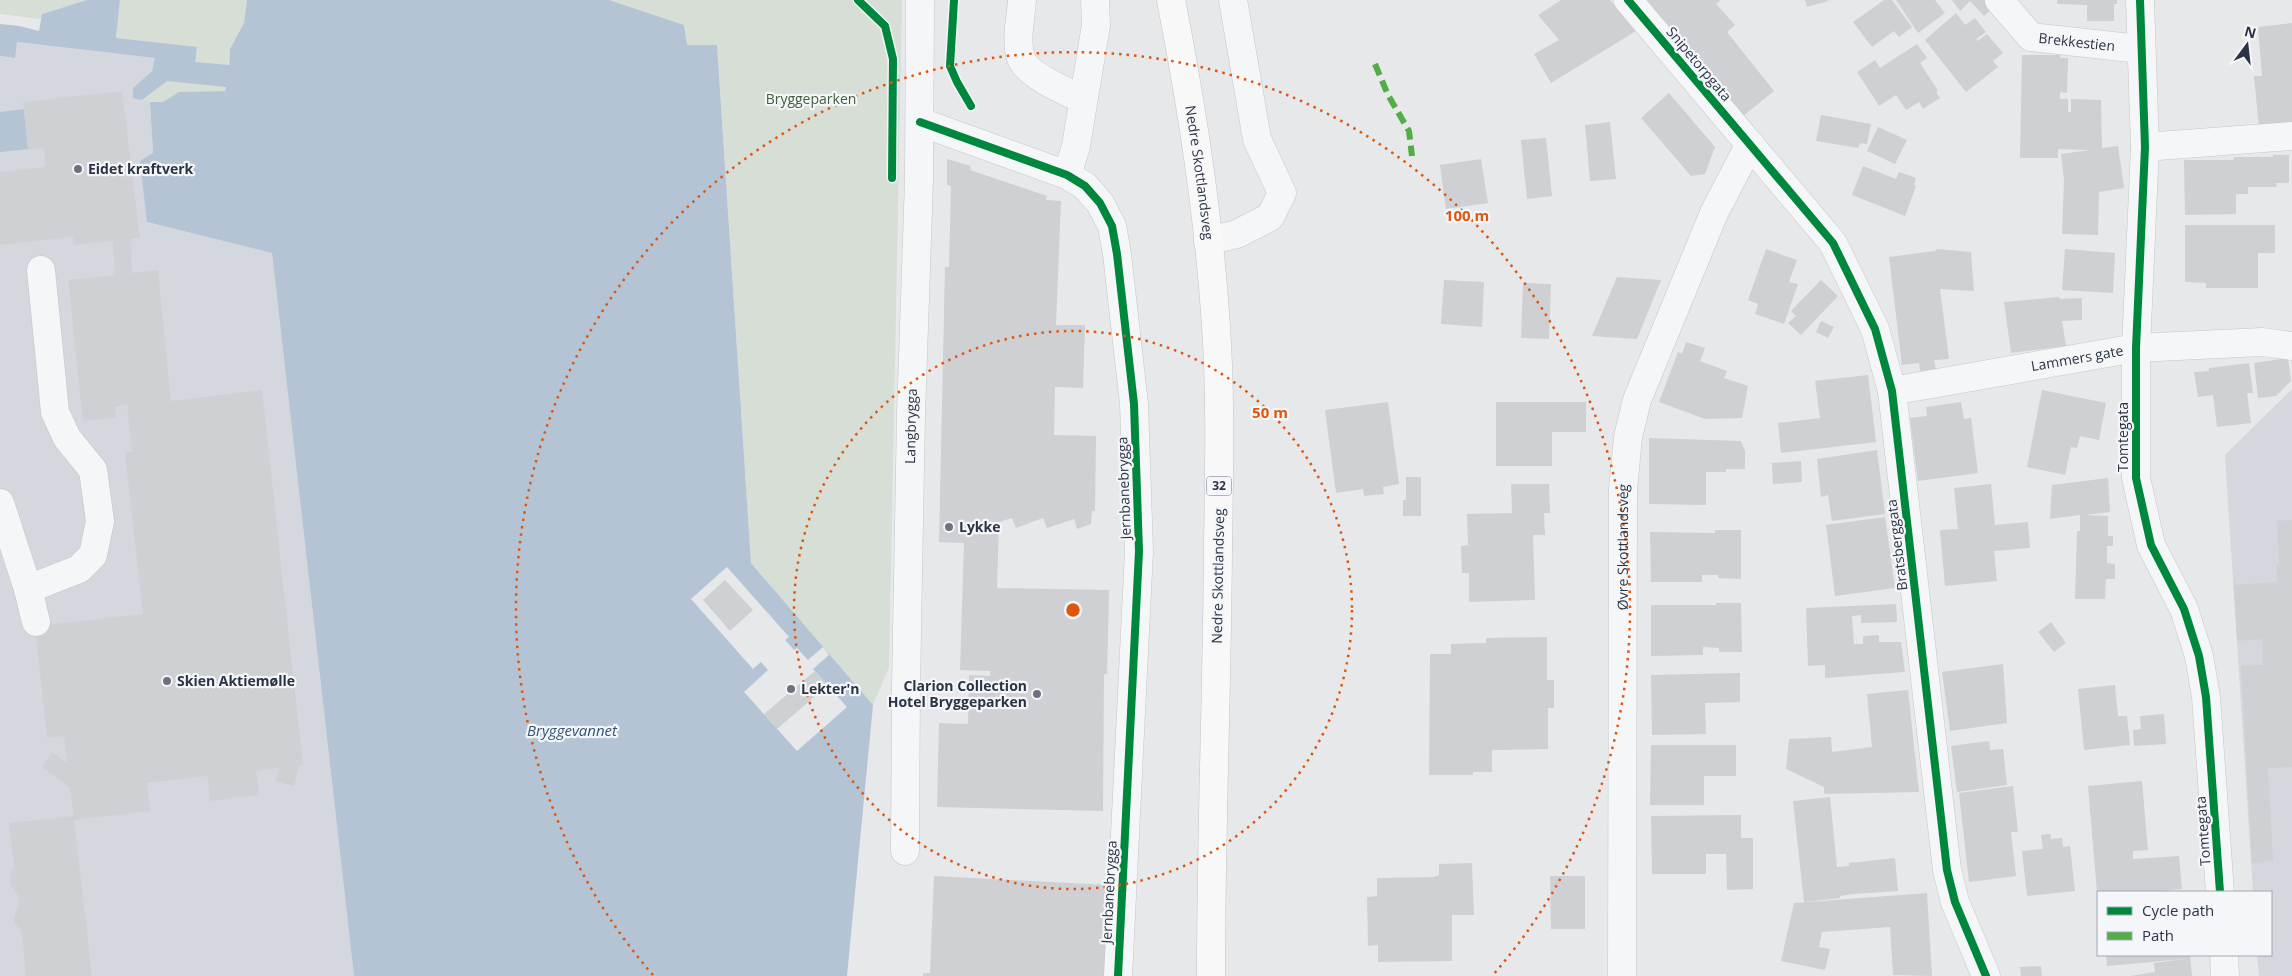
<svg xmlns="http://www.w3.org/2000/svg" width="2292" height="976" font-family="'Open Sans',sans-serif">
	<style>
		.built { fill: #d4d7dd }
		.green { fill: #d6ded6 }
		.water { fill: #b4c4d5 }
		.pier { fill: #e6e8ea }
		.building { fill: #ced0d3 }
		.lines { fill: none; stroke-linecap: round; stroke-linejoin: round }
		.minor-casing { stroke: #c4c6c8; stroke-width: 29 }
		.major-casing { stroke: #c2c5c8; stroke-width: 29 }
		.minor { stroke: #f5f6f7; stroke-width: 28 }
		.major { stroke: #f8f8f8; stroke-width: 28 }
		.quiet { stroke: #54ac47; stroke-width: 6; stroke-dasharray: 12 6; stroke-linecap: butt }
		.cycleway-casing { stroke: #f4f6f9; stroke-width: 11 }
		.cycleway { stroke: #00873e; stroke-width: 8 }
		.ring { fill: none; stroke: #df570f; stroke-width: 2.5; stroke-dasharray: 2.5 5 }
		.poi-dot { fill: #6c737f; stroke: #f4f6f9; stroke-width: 2 }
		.labels { text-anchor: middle; stroke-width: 4.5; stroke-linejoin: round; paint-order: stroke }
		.shield { fill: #f4f6f9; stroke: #676e7b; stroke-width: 1 }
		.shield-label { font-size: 12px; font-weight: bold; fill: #2b3445 }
		.street-label { font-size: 14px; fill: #2b3445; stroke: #f4f6f9 }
		.park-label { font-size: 14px; fill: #3f6138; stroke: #f4f6f9 }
		.poi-label { font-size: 14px; font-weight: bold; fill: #2b3445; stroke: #f4f6f9; text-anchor: start }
		.water-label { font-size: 15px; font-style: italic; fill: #34527a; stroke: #f4f6f9 }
		.centre { fill: #df570f; stroke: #f4f6f9; stroke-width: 2.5 }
		.ring-label { font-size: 15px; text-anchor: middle; font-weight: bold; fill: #df570f; stroke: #f4f6f9; stroke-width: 4.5; stroke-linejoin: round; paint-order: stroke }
	</style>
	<rect width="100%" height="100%" fill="#e6e8ea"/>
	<!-- built -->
	<g class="built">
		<polygon points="17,42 155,58 152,71 133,88 134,98 150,102 153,153 147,222 272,253 354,976 0,976 0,56 14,58"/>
		<polygon points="2292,389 2292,976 2259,976 2257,955 2271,955 2271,892 2253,892 2225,455"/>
	</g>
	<!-- green -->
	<g class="green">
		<polygon points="0,0 88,0 42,14 41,19 0,14"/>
		<polygon points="120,0 247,0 244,23 230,49 225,91 179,92 163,102 150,102 133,98 133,88 152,71 155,58 171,45 116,38"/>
		<polygon points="609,0 902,0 889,667 873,705 751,563 717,45 686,45 684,25"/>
	</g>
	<!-- water -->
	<g class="water">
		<polygon points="87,0 120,0 116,38 197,47 195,62 229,65 230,49 244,23 247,0 609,0 684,25 687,45 717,45 751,563 873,705 847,976 354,976 272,253 147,222 140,161 153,153 150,102 163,102 179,92 225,91 226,87 167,81 142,100 133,98 133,88 152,71 155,58 17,42 15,58 0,56 0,24 19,26 39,31 42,14"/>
		<polygon points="24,109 28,149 0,152 0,112"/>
	</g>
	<!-- pier -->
	<polygon class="pier" points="727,567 789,637 785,640 794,650 797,648 808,660 823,647 829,655 813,669 847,707 797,751 744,692 768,670 761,662 753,669 691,599"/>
	<!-- building -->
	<g class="building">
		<polygon points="1561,0 1610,0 1636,31 1551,83 1534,54 1559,40 1538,15"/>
		<polygon points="1645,0 1721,0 1716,4 1735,25 1727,32 1774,91 1743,116"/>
		<polygon points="1805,0 1828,0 1828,1 1807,7"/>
		<polygon points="1884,0 1892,0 1912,27 1899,37 1894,31 1872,47 1853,22"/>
		<polygon points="1896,0 1935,0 1945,13 1918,33"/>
		<polygon points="1952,0 1987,0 1994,7 1984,16 1970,1 1960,11"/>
		<polygon points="2057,0 2117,0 2117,4 2114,4 2114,21 2087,21 2087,5 2057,4"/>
		<polygon points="1956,13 1965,25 1975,18 1986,32 1976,39 1978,41 1987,34 2003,53 1993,61 1998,67 1966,92 1925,40"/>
		<polygon points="2292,23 2292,125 2259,128 2254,76 2262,76 2258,27"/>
		<polygon points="1917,44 1927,58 1920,63 1938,91 1936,92 1940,98 1923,109 1919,102 1906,110 1896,95 1879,106 1857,72 1875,60 1880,68"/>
		<polygon points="2022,55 2060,55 2060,58 2068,58 2067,93 2060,92 2060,99 2068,99 2068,112 2071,112 2071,99 2101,100 2102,148 2118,146 2124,188 2099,192 2098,235 2062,234 2064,180 2061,154 2090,150 2058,149 2058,158 2020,158"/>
		<polygon points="122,91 140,238 131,239 132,273 158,270 171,401 262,390 303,765 299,766 294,786 275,781 279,768 256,771 259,795 210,801 208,776 147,783 150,811 74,820 92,976 26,976 22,931 15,924 14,918 19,905 17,893 10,885 11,872 14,867 9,823 74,816 70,788 42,767 52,752 67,763 64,736 47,738 35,626 143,614 125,452 132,452 127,405 115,407 116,418 83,421 68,280 115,275 113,241 74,245 73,237 0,245 0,172 45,167 44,148 28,150 23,102"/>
		<polygon points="1669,93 1715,147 1705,174 1691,176 1641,118"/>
		<polygon points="1821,115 1871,124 1867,144 1860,143 1858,148 1816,141"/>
		<polygon points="1610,122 1616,179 1590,181 1585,125"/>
		<polygon points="1878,127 1907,140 1895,164 1867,151"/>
		<polygon points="1546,138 1552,196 1527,199 1521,140"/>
		<polygon points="2273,155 2289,155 2289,183 2276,183 2277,187 2248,187 2248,194 2236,194 2236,214 2185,215 2184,160 2233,160 2235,157 2273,157"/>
		<polygon points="947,159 971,166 970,170 1047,196 1046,200 1061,201 1056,325 1085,325 1083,388 1055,387 1054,435 1096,436 1095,511 1092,511 1091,524 1077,529 1074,519 1047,528 1043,518 1016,528 1012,518 999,522 997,588 1109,590 1107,674 1104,674 1103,811 937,807 939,723 968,724 969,675 990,676 990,671 960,670 964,543 939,542 945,267 949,267 951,186 947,185"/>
		<polygon points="1481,159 1488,203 1446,209 1440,165"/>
		<polygon points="1863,166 1896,179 1899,172 1916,178 1914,185 1916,186 1905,216 1852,195"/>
		<polygon points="2185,225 2275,225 2275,253 2258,253 2258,288 2206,288 2206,283 2185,282"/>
		<polygon points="1766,249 1797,260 1789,282 1798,284 1784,324 1755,314 1758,304 1748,300"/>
		<polygon points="1937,249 1971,252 1974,291 1940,289 1949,359 1934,360 1936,369 1920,371 1919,363 1902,365 1889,257 1935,251"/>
		<polygon points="2065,249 2115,253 2113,293 2062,290"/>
		<polygon points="1617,277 1661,280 1637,339 1592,336"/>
		<polygon points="1444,280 1484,282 1482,327 1441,324"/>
		<polygon points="1821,280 1838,296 1801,335 1788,323 1796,316 1791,311"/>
		<polygon points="1523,283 1551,284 1549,339 1521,338"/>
		<polygon points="2059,297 2060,299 2082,298 2082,320 2062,321 2066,346 2011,353 2004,302"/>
		<polygon points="1821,321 1834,327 1828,338 1816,332"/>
		<polygon points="1686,342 1705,348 1700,361 1727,371 1724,378 1748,386 1742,418 1705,419 1659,402 1678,352 1682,354"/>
		<polygon points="2288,358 2291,381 2276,396 2258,398 2254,363"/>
		<polygon points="2249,363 2253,393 2247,393 2251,423 2217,427 2213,395 2198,397 2194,372 2209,371 2209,368"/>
		<polygon points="1868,375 1876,442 1781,453 1778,423 1820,418 1815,381"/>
		<polygon points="2042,390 2106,403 2099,440 2080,436 2077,448 2071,447 2065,475 2027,467"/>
		<polygon points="1388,402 1399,484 1383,487 1384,494 1364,496 1363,489 1336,493 1325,410"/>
		<polygon points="1496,402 1586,402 1586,432 1552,432 1552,466 1496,466"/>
		<polygon points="1961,402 1964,419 1971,418 1978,473 1918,481 1910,418 1927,416 1926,407"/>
		<polygon points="1649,438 1741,441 1745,451 1745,469 1726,469 1726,472 1706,472 1706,505 1649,504"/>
		<polygon points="1877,450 1885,514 1832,521 1828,495 1821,497 1817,459"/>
		<polygon points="1801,461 1802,482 1773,484 1772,463"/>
		<polygon points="1406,477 1421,477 1421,516 1403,516 1403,500 1406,500"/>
		<polygon points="2108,478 2110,512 2085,515 2108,516 2108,536 2113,536 2113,546 2107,546 2107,563 2115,564 2115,579 2106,579 2105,599 2075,599 2077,531 2080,531 2080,515 2050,519 2052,485"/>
		<polygon points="1511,484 1549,484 1550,513 1544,513 1545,535 1533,535 1535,600 1469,602 1469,573 1462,573 1461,546 1468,545 1467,514 1512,513"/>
		<polygon points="1991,484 1995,525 2028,522 2030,548 1994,551 1997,581 1945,586 1940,530 1958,529 1954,488"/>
		<polygon points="1885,517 1895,588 1835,596 1826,525"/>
		<polygon points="2292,520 2292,767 2268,768 2273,861 2252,863 2241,666 2263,665 2262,639 2237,641 2234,585 2277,582 2276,566 2279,565 2277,521"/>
		<polygon points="1715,530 1741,530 1741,579 1718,578 1718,575 1702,575 1702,582 1651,582 1650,532 1715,533"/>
		<polygon points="725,580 753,610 730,631 703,600"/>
		<polygon points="1716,603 1741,603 1742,652 1719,652 1719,648 1703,647 1703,655 1651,656 1651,605 1716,605"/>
		<polygon points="1896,604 1897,622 1861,623 1861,615 1852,616 1854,644 1863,644 1863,636 1879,635 1879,642 1901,642 1905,672 1825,678 1825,665 1808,666 1806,608"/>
		<polygon points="2051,622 2066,643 2054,652 2038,632"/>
		<polygon points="1547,637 1547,680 1554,680 1554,708 1548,708 1548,749 1492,750 1492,772 1473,772 1473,775 1429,775 1430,654 1451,654 1451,644 1486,643 1486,638"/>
		<polygon points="2003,664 2007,723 1950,731 1942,672"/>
		<polygon points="815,671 828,685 777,729 764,714"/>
		<polygon points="1740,673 1740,702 1705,703 1706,734 1652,735 1651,675"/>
		<polygon points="2115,685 2118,716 2127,716 2130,745 2084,750 2078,689"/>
		<polygon points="1908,690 1919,792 1824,794 1824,787 1786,769 1789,739 1831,737 1832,752 1872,747 1867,694"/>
		<polygon points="2164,714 2166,744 2134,746 2133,730 2141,729 2140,716"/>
		<polygon points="1989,741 1990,750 2003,749 2007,785 1957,792 1951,746"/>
		<polygon points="1651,745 1736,745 1736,776 1704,776 1704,805 1650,805"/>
		<polygon points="2142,781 2148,850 2133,851 2133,859 2179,856 2182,889 2151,892 2097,892 2088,786"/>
		<polygon points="2013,786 2018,832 2011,832 2016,876 1969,882 1959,793"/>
		<polygon points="1830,797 1837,867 1849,866 1849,863 1895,858 1898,891 1853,894 1840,896 1840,898 1804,902 1793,801"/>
		<polygon points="1741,815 1741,838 1753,838 1753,889 1727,890 1726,854 1706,854 1706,874 1652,874 1651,816"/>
		<polygon points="2050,834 2051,839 2062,838 2063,847 2070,846 2075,891 2027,896 2022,851 2043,849 2041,835"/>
		<polygon points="1472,863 1474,915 1452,915 1452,961 1378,962 1378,945 1368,946 1367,897 1377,896 1377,878 1434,877 1439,875 1439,864"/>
		<polygon points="934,876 1109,885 1105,976 923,976 923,973 930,973"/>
		<polygon points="1550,876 1585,876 1585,929 1551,929"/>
		<polygon points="1927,893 1932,976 1893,975 1890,927 1822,932 1819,947 1830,949 1825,970 1781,961 1794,903"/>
		<polygon points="2106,955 2190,955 2192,976 2130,976 2155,972 2154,963 2184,959 2107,966"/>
		<polygon points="2041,966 2042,976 2021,976 2020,967"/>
	</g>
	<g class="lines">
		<!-- minor casing -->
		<g class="minor-casing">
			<g id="minor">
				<path d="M 1022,0 C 1021,18 1015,40 1021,58 C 1026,75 1068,92 1083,100"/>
				<polyline points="1628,0 1833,243 1875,329 1892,391 1947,870 1955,902 1986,976"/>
				<path id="s1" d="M 1999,0 L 2031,37 L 2140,49"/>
				<polyline points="2140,0 2145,147 2136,348 2136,478 2151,545 2184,609 2199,656 2206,697 2220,892"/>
				<polyline points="920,122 1067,175 1085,186 1100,203 1112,226 1117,254 1134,404 1139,551 1118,976"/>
				<polyline points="2145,147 2292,136"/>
				<polyline points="1067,175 1076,146 1096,25 1095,0"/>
				<polyline points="1208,241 1237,234 1270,217 1282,193 1257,139 1233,0"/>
				<path id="s2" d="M 1892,391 L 2136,348 L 2262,342 L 2292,346"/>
				<polyline points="0,503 28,589 36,622"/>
				<polyline points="28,589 79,569 93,555 100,521 93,470 67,438 55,412 41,270"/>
				<path id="s3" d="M 905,851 L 906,685 L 911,415 L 919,180 L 920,0"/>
				<polyline points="2224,955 2225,976"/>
				<path id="s4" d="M 1622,976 L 1623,490 L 1628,437 L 1637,400 L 1714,213 L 1750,144"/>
			</g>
		</g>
		<!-- major casing -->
		<g class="major-casing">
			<g id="major">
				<path id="s5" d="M 1171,0 C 1192,107 1209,217 1216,326 C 1221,400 1219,474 1218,548 C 1217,691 1211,833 1211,976"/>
			</g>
		</g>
		<!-- minor -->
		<use href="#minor" class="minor"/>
		<!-- major -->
		<use href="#major" class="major"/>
		<!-- quiet -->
		<polyline class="quiet" points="1375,64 1388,95 1409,131 1412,156"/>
		<!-- cycleway casing -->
		<g class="cycleway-casing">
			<g id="cycleway">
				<polyline points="858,0 885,26 893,59 892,178"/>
				<polyline points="954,0 950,66 957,82 971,106"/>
				<polyline points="1628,0 1833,243 1875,329 1892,391 1947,870 1955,902 1986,976"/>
				<polyline points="2140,0 2145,147 2136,348 2136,478 2151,545 2184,609 2199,656 2206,697 2220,892"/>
				<polyline points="920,122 1067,175 1085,186 1100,203 1112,226 1117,254 1134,404 1139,551 1118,976"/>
			</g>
		</g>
		<!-- cycleway -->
		<use href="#cycleway" class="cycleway"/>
	</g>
	<!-- distance rings -->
	<g class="ring">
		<circle cx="1073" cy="610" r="279"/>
		<path d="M653 975A557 557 0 1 1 1493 975"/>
	</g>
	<!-- markers -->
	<g class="poi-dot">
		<circle cx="78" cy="169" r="5"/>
		<circle cx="949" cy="527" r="5"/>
		<circle cx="167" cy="681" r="5"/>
		<circle cx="791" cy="689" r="5"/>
		<circle cx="1037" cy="694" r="5"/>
	</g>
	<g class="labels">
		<!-- shield labels -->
		<rect class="shield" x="1206.5" y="476.5" width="25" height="19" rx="4"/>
		<g class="shield-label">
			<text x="1219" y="490">32</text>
		</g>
		<!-- street labels -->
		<g class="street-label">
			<text dy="5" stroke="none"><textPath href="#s1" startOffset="95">Brekkestien</textPath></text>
			<text transform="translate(1699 64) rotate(50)" y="5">Snipetorpgata</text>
			<text dy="5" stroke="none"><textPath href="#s5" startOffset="175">Nedre Skottlandsveg</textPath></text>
			<text dy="5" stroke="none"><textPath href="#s2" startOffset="188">Lammers gate</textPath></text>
			<text dy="5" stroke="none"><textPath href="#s3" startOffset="425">Langbrygga</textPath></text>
			<text transform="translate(2123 437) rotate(-90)" y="5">Tomtegata</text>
			<text transform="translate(1124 488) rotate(-92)" y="5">Jernbanebrygga</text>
			<text transform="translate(1897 545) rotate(-97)" y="5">Bratsberggata</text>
			<text dy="5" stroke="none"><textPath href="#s4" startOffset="429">Øvre Skottlandsveg</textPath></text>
			<text transform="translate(1218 576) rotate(-89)" y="5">Nedre Skottlandsveg</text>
			<text transform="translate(2203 831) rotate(-94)" y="5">Tomtegata</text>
			<text transform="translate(1109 892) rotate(-87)" y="5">Jernbanebrygga</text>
		</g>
		<!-- park labels -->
		<g class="park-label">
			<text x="811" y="104">Bryggeparken</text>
		</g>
		<!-- poi labels -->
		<g class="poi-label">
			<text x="88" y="174">Eidet kraftverk</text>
			<text x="959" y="532">Lykke</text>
			<text x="177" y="686">Skien Aktiemølle</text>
			<text x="1027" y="691" text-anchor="end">Clarion Collection<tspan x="1027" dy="16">Hotel Bryggeparken</tspan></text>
			<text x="801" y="694">Lekter'n</text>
		</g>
		<!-- water labels -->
		<g class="water-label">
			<text x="572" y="736">Bryggevannet</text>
		</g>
	</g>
	<circle cx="1073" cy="610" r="8" class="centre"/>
	<g class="ring-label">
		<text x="1467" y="221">100 m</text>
		<text x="1270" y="418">50 m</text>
	</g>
	<!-- legend -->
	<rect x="2097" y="891" width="175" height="65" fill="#f4f6f9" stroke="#a4a8b1"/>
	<rect x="2107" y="907" width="25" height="8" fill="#00873e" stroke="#a4a8b1"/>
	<text x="2142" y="916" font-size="15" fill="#2b3445">Cycle path</text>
	<rect x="2107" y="932" width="25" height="8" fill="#54ac47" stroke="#a4a8b1"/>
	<text x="2142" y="941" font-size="15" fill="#2b3445">Path</text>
	<!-- north arrow -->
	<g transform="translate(2247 45) rotate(15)" stroke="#f4f6f9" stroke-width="4" paint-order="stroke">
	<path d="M0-4L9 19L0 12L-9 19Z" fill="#2b3445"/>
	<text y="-8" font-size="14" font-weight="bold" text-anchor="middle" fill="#2b3445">N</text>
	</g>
</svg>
